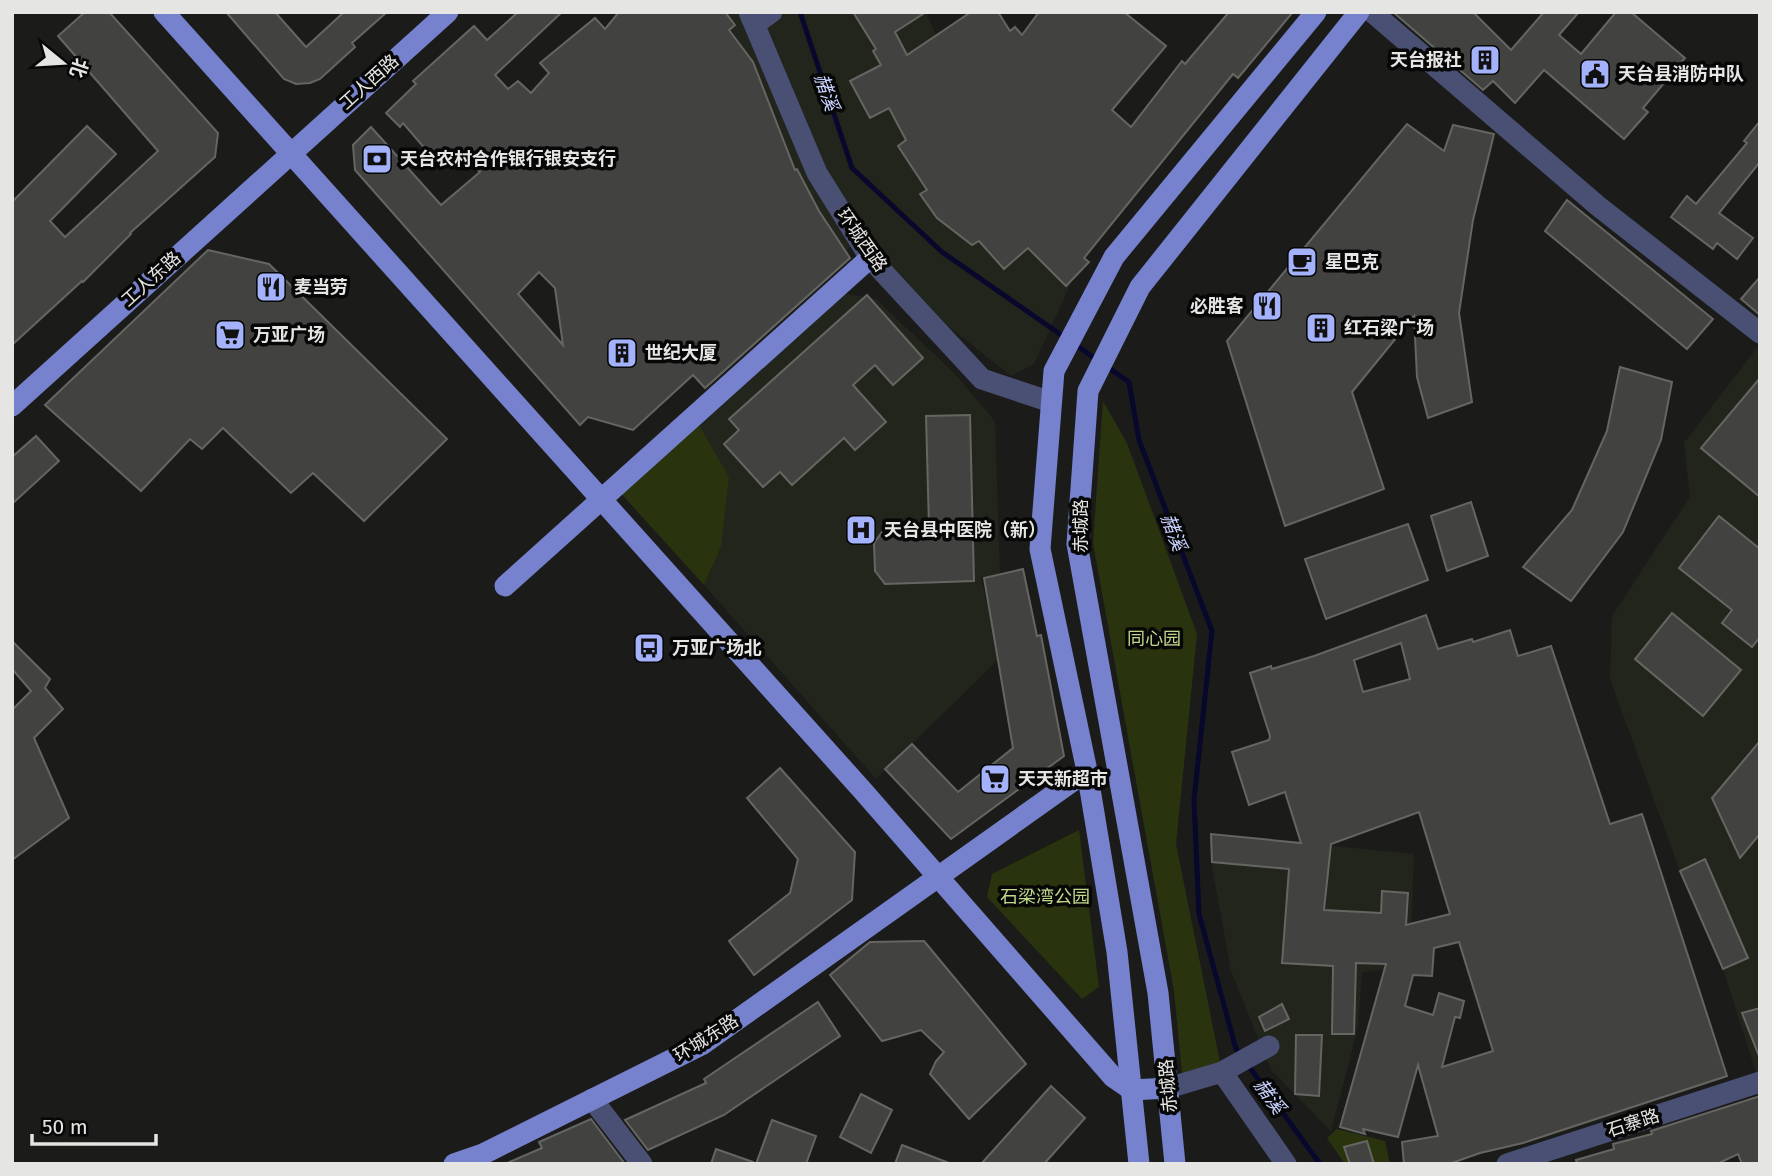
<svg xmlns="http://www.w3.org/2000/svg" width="1772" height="1176" font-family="'Fira Sans','Noto Sans SC',sans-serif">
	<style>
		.built { fill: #22251c }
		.green { fill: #29330e }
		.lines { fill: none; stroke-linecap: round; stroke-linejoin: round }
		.stream { stroke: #08072c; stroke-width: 5 }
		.building { fill: #424340; stroke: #656662; stroke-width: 2; fill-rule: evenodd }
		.minor { stroke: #495074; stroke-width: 21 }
		.major { stroke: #7682cd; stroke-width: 21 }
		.labels { text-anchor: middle; stroke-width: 7; stroke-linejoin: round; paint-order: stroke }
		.poi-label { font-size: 18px; font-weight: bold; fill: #e5e5e3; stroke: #060706; text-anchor: start }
		.street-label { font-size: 18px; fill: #e5e5e3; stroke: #060706 }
		.park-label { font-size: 18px; fill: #c0d88c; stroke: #060706 }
		.water-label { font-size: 19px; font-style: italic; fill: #cad3ff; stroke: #060706 }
	</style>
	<rect width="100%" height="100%" fill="#1b1c19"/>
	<!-- built -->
	<g class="built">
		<polygon points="664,12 926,12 939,42 1079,266 1034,364 1011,376 896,285 853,243 836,263"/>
		<polygon points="837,292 876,299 955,374 995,421 1000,576 981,577 999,659 876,779 704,585 721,547 694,417"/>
		<polygon points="1760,344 1760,1082 1759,1082 1723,969 1680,871 1610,679 1612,616 1690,497 1684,443"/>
		<polygon points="1211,834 1414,854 1410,966 1362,972 1358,1028 1331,1131 1271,1070 1231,971 1212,867"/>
	</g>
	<!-- green -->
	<g class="green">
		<polygon points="1103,401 1127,443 1197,634 1176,844 1222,1072 1183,1083 1174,991 1093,543"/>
		<polygon points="694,417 729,477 721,547 704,585 616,488"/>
		<polygon points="1079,830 1099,987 1082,999 987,897 992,874"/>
		<polygon points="1337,1129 1385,1141 1390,1164 1345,1164 1327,1138"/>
	</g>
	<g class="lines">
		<!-- stream -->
		<g class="stream">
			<polyline points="800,12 852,168 942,252 1067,339"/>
			<polyline points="1075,344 1098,361"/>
			<polyline points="1106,366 1129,382 1139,440 1212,631 1194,800 1199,914 1236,1049 1242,1057"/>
			<polyline points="1248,1065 1320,1164"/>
		</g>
	</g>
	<!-- building -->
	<g class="building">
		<polygon points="85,12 109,12 218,133 215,157 130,233 131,234 83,282 82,281 12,345 12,202 87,126 116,154 50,221 65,237 158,151 58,36"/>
		<polygon points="226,12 275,12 306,47 344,12 387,12 352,43 355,47 320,79 310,83 296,84 284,79"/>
		<path d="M 518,12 L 562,12 L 495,75 L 508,89 L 518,81 L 531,93 L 549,73 L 540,63 L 595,18 L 605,29 L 619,12 L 725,12 L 735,25 L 729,30 L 753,62 L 795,170 L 797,169 L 819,211 L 850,258 L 705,388 L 693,375 L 633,430 L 588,417 L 580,425 L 355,170 L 353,145 L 371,127 L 441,205 L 480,172 L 456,151 L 440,166 L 403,123 L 400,127 L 386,113 L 416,84 L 413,81 L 474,26 L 487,40 ZM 539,272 L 555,288 L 563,345 L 518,294 Z"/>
		<polygon points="853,12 926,12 895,32 907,55 971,12 998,12 1010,31 1015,27 1022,35 1039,12 1124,12 1166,46 1112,110 1131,127 1182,61 1185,64 1229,12 1293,12 1238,78 1233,74 1084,258 1089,262 1066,286 1028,248 1004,269 979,241 972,245 937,218 920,194 927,190 898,146 906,140 889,108 870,118 850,81 881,65 873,51 876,49"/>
		<polygon points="1393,12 1473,12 1511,50 1544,12 1579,12 1559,35 1581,54 1616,12 1631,12 1685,58 1643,108 1648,112 1624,139 1544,70 1515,103 1493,81 1483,90"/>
		<polygon points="1760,121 1760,162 1719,213 1753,238 1737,259 1717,243 1713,249 1671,217 1687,196 1696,204 1747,143 1744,141"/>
		<polygon points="1407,124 1444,151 1453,125 1494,134 1473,220 1459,313 1472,402 1428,418 1417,377 1414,316 1352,392 1384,489 1285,526 1227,341"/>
		<polygon points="1567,200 1713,319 1687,349 1545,231"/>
		<polygon points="208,250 269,264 447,439 364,521 313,473 291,493 223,428 202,449 190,439 141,491 45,405"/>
		<polygon points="1760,277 1760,315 1741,299"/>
		<polygon points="867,295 923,358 893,385 875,365 853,385 886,422 855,450 844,438 792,485 780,472 763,487 724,444 739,430 729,419"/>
		<polygon points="1620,367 1672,382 1661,440 1623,532 1571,601 1523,567 1572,510 1607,431"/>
		<polygon points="1760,378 1760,497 1701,448"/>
		<polygon points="970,415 974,581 885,584 875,571 874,543 885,528 929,527 926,416"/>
		<polygon points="36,436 59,461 12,504 12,457"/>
		<polygon points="1471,502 1488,556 1447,571 1431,516"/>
		<polygon points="1719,516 1760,549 1760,637 1752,647 1722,623 1732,610 1679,568"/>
		<polygon points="1408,524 1428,580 1326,619 1305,559"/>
		<polygon points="1023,569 1037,636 1041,635 1064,756 951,839 885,769 912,744 958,792 1013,748 984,578"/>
		<polygon points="1672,613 1741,670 1703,716 1635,659"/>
		<path d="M 1426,615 L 1438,649 L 1472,639 L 1473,642 L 1510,630 L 1518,656 L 1551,646 L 1610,824 L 1642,814 L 1727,1076 L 1523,1143 L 1480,1153 L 1449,1164 L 1404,1164 L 1402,1142 L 1438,1136 L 1418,1065 L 1398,1137 L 1363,1129 L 1365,1134 L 1340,1127 L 1386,964 L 1356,963 L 1354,1034 L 1332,1034 L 1333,966 L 1282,963 L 1289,869 L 1212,862 L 1211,834 L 1301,843 L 1285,792 L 1249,805 L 1232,752 L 1269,740 L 1270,736 L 1250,673 L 1271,666 L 1272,669 L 1314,656 ZM 1401,643 L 1410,679 L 1363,692 L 1354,660 ZM 1419,812 L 1450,914 L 1406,925 L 1408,893 L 1382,891 L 1381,913 L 1324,910 L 1331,844 ZM 1459,942 L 1493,1051 L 1442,1067 L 1455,1017 L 1460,1018 L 1464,1001 L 1439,993 L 1433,1015 L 1405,1006 L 1413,975 L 1432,976 L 1434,948 Z"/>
		<polygon points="12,641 50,679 45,688 63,709 34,738 69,818 12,860 12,710 31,691 12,669"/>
		<polygon points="1760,741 1760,834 1740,858 1712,798"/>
		<polygon points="780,768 855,852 852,900 754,975 729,941 790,893 798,859 747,798"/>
		<polygon points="1705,859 1748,958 1723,969 1680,871"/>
		<polygon points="924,941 1026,1064 969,1119 930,1074 936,1061 944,1052 921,1030 882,1041 830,975 870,942"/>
		<polygon points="818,1002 840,1036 724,1115 648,1150 625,1120 706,1083 704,1079"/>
		<polygon points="1282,1004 1289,1019 1265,1031 1259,1017"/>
		<polygon points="1760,1008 1760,1056 1759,1056 1742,1013"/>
		<polygon points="1296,1035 1322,1035 1319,1096 1295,1094"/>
		<polygon points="1051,1086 1085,1118 1044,1164 981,1164"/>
		<polygon points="861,1094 892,1110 871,1153 840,1137"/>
		<polygon points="1760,1096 1760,1164 1742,1164 1738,1154 1717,1164 1577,1164 1576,1160 1614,1149 1613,1144 1652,1134 1651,1131"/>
		<polygon points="591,1119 625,1164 505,1164 542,1148 539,1142"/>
		<polygon points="772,1120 816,1136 806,1164 756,1164"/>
		<polygon points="1367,1141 1374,1164 1350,1164 1344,1147"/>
		<polygon points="902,1145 949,1163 949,1164 895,1164"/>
		<polygon points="716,1149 753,1162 753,1164 711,1164"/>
	</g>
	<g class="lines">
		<!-- minor -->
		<g class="minor">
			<polyline points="749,12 817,173 870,258 982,379 1051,402"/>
			<polyline points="1372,12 1598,206 1760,333"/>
			<polyline points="755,24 772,12"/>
			<polyline points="1222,1072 1269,1046"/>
			<polyline points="1168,1088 1222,1072 1286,1164"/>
			<polyline points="592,1099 642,1164"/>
			<polyline points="1507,1164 1760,1082"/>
		</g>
		<!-- major -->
		<g class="major">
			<polyline points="164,12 863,791 1113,1077 1132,1090 1168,1088"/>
			<polyline points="12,406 448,12"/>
			<polyline points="505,586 870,258"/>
			<polyline points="454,1164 483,1154 703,1044 1087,771"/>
			<polyline points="1139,1164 1117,952 1087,771 1040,549 1054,371 1114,257 1316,12"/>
			<polyline points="1175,1164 1158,993 1077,544 1088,391 1140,287 1359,12"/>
		</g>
	</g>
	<!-- icons -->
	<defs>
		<g id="building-square" transform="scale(1.575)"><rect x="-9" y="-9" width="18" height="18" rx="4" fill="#a4b2fc" stroke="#060706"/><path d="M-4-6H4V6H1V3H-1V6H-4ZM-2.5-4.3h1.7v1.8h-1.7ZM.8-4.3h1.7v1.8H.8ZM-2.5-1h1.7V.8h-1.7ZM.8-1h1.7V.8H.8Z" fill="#111"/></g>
		<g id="civic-square" transform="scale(1.575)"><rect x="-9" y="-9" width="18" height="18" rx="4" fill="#a4b2fc" stroke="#060706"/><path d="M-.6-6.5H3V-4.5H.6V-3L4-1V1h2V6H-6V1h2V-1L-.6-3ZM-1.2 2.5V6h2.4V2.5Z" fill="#111"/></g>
		<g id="bank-square" transform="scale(1.575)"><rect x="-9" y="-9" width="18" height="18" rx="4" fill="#a4b2fc" stroke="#060706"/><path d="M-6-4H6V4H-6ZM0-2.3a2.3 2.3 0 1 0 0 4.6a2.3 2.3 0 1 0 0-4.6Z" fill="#111"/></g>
		<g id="cafe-square" transform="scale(1.575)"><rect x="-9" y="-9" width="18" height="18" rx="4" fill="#a4b2fc" stroke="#060706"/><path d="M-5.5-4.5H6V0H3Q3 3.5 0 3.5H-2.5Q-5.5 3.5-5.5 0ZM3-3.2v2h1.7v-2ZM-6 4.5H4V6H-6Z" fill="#111"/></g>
		<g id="restaurant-square" transform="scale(1.575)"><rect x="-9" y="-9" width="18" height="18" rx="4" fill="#a4b2fc" stroke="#060706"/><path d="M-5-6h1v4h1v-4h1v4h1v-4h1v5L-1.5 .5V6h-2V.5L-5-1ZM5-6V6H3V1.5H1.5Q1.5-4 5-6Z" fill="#111"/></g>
		<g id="supermarket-square" transform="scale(1.575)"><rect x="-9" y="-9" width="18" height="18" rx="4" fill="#a4b2fc" stroke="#060706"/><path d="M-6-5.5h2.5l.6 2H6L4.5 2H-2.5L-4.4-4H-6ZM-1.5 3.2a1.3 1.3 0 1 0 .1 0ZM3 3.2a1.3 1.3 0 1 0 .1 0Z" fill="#111"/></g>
		<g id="hospital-square" transform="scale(1.575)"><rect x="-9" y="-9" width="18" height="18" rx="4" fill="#a4b2fc" stroke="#060706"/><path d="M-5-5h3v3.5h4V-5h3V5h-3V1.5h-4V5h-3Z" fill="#111"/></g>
		<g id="bus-square" transform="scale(1.575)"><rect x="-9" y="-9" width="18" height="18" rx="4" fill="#a4b2fc" stroke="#060706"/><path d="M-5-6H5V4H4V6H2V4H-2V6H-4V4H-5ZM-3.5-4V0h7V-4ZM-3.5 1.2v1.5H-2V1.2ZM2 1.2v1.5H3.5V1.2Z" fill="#111"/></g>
	</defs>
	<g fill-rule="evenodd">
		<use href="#building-square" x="1485" y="60"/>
		<use href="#civic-square" x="1595" y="74"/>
		<use href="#bank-square" x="377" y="159"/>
		<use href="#cafe-square" x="1302" y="262"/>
		<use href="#restaurant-square" x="271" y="287"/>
		<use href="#restaurant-square" x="1267" y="306"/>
		<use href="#building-square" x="1321" y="328"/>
		<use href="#supermarket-square" x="230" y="335"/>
		<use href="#building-square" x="622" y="353"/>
		<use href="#hospital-square" x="861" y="530"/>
		<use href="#bus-square" x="649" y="648"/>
		<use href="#supermarket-square" x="995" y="779"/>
	</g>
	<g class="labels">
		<!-- poi labels -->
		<g class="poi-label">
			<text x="1462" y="66" text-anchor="end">天台报社</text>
			<text x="1618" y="80">天台县消防中队</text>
			<text x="400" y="165">天台农村合作银行银安支行</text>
			<text x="1325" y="268">星巴克</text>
			<text x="294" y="293">麦当劳</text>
			<text x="1244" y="312" text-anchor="end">必胜客</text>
			<text x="1344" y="334">红石梁广场</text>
			<text x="253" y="341">万亚广场</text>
			<text x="645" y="359">世纪大厦</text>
			<text x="884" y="536">天台县中医院（新）</text>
			<text x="672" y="654">万亚广场北</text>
			<text x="1018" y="785">天天新超市</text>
		</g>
		<!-- street labels -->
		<g class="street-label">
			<text transform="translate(369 82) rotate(-42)" y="6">工人西路</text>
			<text transform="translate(862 240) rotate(55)" y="6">环城西路</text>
			<text transform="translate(151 279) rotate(-42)" y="6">工人东路</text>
			<text transform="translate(1081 526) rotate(-90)" y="6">赤城路</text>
			<text transform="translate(706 1038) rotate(-32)" y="6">环城东路</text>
			<text transform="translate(1168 1086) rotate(-95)" y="6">赤城路</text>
			<text transform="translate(1633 1123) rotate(-18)" y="6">石寨路</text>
		</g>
		<!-- park labels -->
		<g class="park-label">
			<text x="1154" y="645">同心园</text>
			<text x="1045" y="903">石梁湾公园</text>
		</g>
		<!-- water labels -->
		<g class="water-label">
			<text transform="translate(827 92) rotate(71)" y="7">赭溪</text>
			<text transform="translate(1174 532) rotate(69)" y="7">赭溪</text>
			<text transform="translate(1270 1096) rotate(54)" y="7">赭溪</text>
		</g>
	</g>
	<!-- border -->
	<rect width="1772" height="1176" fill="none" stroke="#e5e5e3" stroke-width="28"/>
	<!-- north arrow -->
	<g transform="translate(63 63) rotate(108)" stroke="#060706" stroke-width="5" paint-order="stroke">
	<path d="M0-5L12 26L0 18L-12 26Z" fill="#e5e5e3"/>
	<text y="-10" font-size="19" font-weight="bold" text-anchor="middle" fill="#e5e5e3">北</text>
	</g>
	<!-- scale -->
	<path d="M32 1134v10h124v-10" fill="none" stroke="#e5e5e3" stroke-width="3.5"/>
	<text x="42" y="1134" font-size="21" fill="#e5e5e3" stroke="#060706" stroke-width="5" paint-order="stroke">50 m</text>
</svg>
